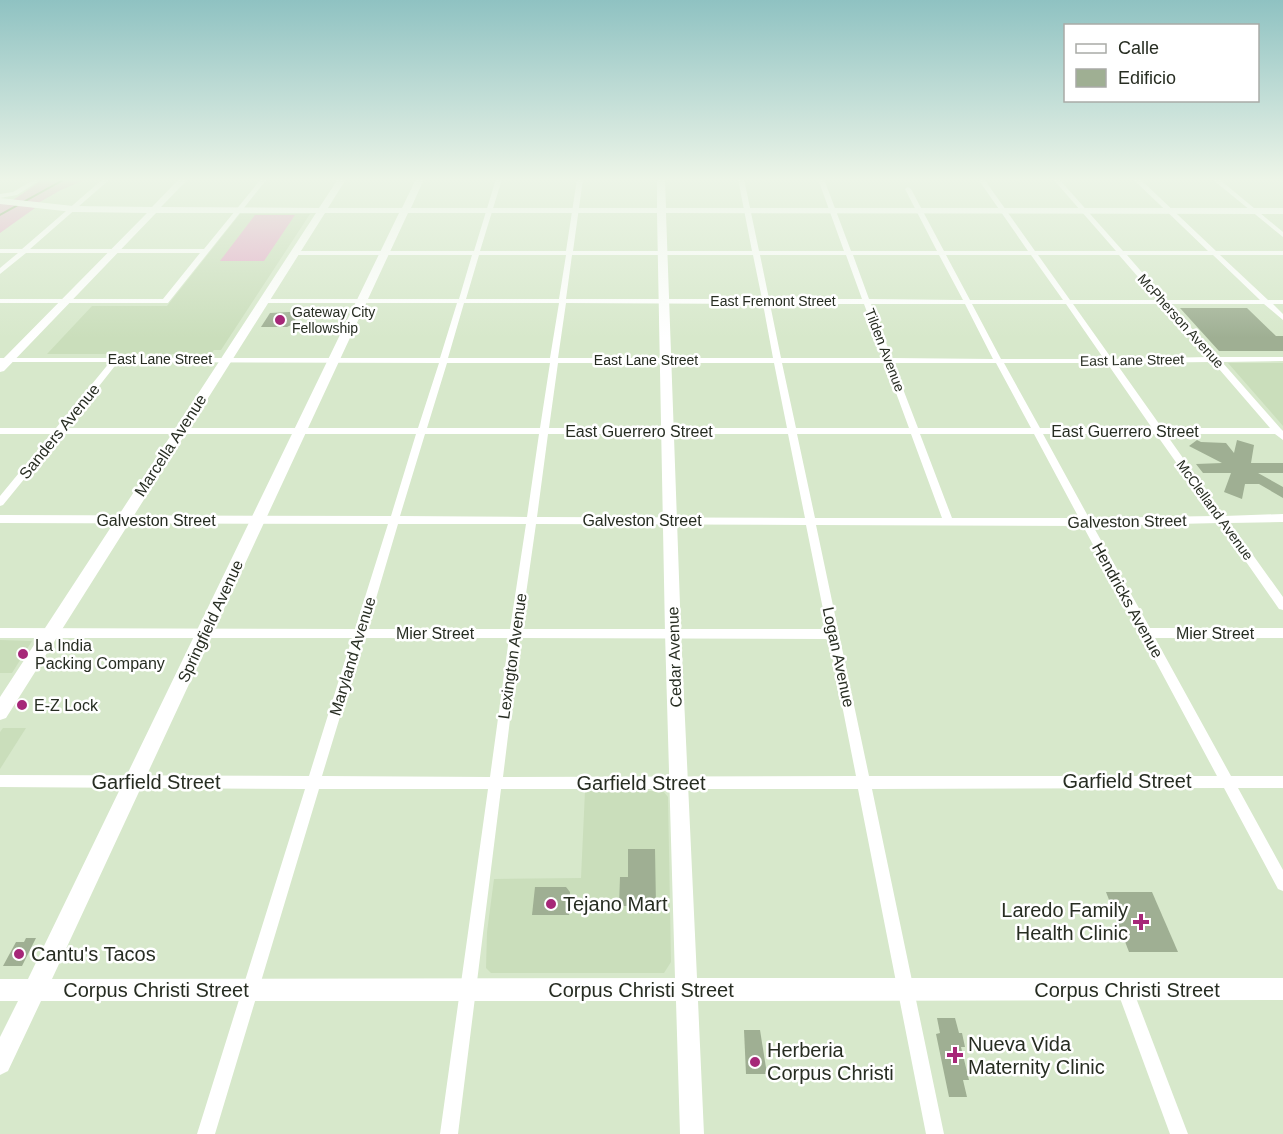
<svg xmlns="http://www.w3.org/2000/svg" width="1283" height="1134" font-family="Helvetica,sans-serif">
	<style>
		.built { fill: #cadebb }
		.green { fill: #e4acc9 }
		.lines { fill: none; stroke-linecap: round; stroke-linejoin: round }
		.stream { stroke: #83a36a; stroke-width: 2 }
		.building { fill: #9faf93 }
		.street { fill: #fff; fill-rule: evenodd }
		.secondary { fill: #fff; fill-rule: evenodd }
		.poi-dot { fill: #a62778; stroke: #fff; stroke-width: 2 }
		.labels { text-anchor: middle; stroke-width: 5; stroke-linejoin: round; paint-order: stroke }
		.far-street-label { font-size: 14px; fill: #272d22; stroke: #fff }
		.far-poi-label { font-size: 14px; fill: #272d22; stroke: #fff; text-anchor: start }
		.street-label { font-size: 16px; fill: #272d22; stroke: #fff }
		.poi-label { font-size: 16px; fill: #272d22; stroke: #fff; text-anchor: start }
		.near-street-label { font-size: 20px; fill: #272d22; stroke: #fff }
		.near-poi-label { font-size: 20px; fill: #272d22; stroke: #fff; text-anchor: start }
	</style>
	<rect width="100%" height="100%" fill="#d7e8cb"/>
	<!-- built -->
	<g class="built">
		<polygon points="240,214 310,214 221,350 214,350 211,354 47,354 92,306 167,306"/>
		<polygon points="1228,363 1283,363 1283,426 1277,419"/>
		<polygon points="0,640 32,641 12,673 0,673"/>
		<polygon points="3,728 26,728 0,769 0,732"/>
		<polygon points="585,791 663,791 668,797 671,962 664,973 491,973 486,968 487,932 494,879 581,878"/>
	</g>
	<!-- green -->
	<g class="green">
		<path d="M 43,179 L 87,179 L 61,190 L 31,207 L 35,208 L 0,233 L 0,204 C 10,205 34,185 43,179 Z"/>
		<polygon points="255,215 295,215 264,261 220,261"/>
	</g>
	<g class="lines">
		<!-- stream -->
		<polyline class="stream" points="0,215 65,179"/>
	</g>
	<!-- building -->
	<g class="building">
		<polygon points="1180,308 1247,308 1276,336 1283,336 1283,351 1219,351"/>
		<polygon points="289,312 299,312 293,324 287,327 261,327 270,313"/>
		<polygon points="1197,440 1201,442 1226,443 1234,453 1237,440 1254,445 1251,463 1283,463 1283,473 1258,473 1283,487 1283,498 1259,484 1245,484 1242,499 1224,492 1231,473 1203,473 1196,464 1222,463 1189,446"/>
		<polygon points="628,849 655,849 656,906 619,906 620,877 628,877"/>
		<polygon points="535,887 566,887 570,892 569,915 532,915"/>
		<polygon points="1106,892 1152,892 1178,952 1129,952"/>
		<polygon points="26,938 36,938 22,966 3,966 16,942 24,942"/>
		<polygon points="937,1018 955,1018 959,1033 962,1033 965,1047 961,1047 969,1080 963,1080 967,1097 949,1097 936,1034 940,1033"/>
		<polygon points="744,1030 760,1030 767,1074 746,1074"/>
	</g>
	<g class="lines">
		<!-- street -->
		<g class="street">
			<polygon points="35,179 42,179 17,195 0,198 0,194 13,192"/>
			<polygon points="103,179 110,179 30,249 204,249 261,179 267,179 168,303 0,303 0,299 163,299 200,253 26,253 0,274 0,268 18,253 0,253 0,249 22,249"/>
			<path d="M 496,179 L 502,179 L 480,251 L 566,251 L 577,179 L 583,179 L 573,251 L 752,251 L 738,179 L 744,179 L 759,251 L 844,251 L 818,179 L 824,179 L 851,251 L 937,251 L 905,189 L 908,187 L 911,189 L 944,251 L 1028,251 L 978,179 L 984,179 L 1035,251 L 1116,251 L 1053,179 L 1059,179 L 1123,251 L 1208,251 L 1133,179 L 1140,179 L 1216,251 L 1283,251 L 1283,255 L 1220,255 L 1268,300 L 1283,300 L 1283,304 L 1273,304 L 1283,314 L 1283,320 L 1264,304 L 1170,304 L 1217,357 L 1283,357 L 1283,361 L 1222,362 L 1281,429 L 1283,431 L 1283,440 L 1275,434 L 1166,434 L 1224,516 L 1283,514 L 1283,522 L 1230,523 L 1283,597 L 1283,610 L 1279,609 L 1219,523 L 1093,526 L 1150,628 L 1283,628 L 1283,638 L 1155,638 L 1231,776 L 1283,776 L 1283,788 L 1238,788 L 1283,870 L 1283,891 L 1278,889 L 1224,788 L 872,789 L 944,1134 L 926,1134 L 858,789 L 501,789 L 458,1134 L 440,1134 L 488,789 L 319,789 L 215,1134 L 197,1134 L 305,789 L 0,787 L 0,775 L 309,776 L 352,638 L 0,638 L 0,628 L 355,629 L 388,524 L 0,523 L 0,515 L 391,516 L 416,434 L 61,434 L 3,505 L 0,506 L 0,496 L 51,434 L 0,434 L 0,428 L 56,428 L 110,362 L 0,362 L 0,358 L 440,358 L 457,303 L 264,303 L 260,301 L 264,299 L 459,299 L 472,255 L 294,255 L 291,253 L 294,251 L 474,251 ZM 479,255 L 566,255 L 559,299 L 466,299 ZM 572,255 L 753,255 L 762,299 L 566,299 ZM 760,255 L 846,255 L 862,299 L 769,299 ZM 853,255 L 939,255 L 963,300 L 869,299 ZM 946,255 L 1031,255 L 1063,300 L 970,300 ZM 1038,255 L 1119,255 L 1158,300 L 1070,300 ZM 1127,255 L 1213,255 L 1260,300 L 1166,300 ZM 464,303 L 559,303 L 550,358 L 448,358 ZM 566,303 L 763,304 L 773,358 L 558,358 ZM 770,304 L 864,304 L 884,358 L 781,358 ZM 871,304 L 965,304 L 993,359 L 892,358 ZM 972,304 L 1066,304 L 1104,359 L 1001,359 ZM 1073,304 L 1162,304 L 1209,357 L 1112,359 ZM 118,362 L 439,363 L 418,428 L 66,428 ZM 1213,362 L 1270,428 L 1162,428 L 1116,363 ZM 447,363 L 550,363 L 540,428 L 427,428 ZM 558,363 L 774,363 L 787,428 L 549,428 ZM 782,363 L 885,363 L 909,428 L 796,428 ZM 893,363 L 996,363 L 1031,428 L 918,428 ZM 1004,363 L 1107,363 L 1152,428 L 1040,428 ZM 425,434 L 539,434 L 527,517 L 400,516 ZM 548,434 L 788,434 L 805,518 L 537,517 ZM 797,434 L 911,434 L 942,518 L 815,518 ZM 920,434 L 1034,434 L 1079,518 L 952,518 ZM 1043,434 L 1156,434 L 1214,516 L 1089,518 ZM 398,524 L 526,524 L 510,629 L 367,629 ZM 536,524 L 806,525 L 827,629 L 521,629 ZM 816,525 L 1083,526 L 1217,776 L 869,776 ZM 364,638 L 509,638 L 490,777 L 322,776 ZM 520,638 L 829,639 L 856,776 L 503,777 Z"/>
			<polygon points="1212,179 1219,179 1283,232 1283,237"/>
			<polygon points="1125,982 1131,984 1133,990 1188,1134 1170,1134 1117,990 1119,984"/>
		</g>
		<!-- secondary -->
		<path class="secondary" d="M 179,179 L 188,179 L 161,207 L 319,208 L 338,179 L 346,179 L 328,208 L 402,208 L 416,179 L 424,179 L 411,208 L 657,208 L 657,179 L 665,179 L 666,208 L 1283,208 L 1283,214 L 666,213 L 681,633 L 697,978 L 1283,978 L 1283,1000 L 698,1001 L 704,1134 L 680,1134 L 676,1001 L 41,1001 L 8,1071 L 0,1075 L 0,1037 L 18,1001 L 0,1001 L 0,979 L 28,979 L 399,213 L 325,213 L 6,718 L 0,720 L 0,697 L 316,213 L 156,213 L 4,371 L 0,372 L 0,362 L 147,213 L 73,212 L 0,204 L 0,198 L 73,206 L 152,207 ZM 408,213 L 657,213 L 665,633 L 675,978 L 52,979 Z"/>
	</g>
	<!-- sky -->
	<linearGradient id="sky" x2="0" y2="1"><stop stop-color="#8fc2c2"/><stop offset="0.53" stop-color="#edf5e8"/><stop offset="1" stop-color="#edf5e8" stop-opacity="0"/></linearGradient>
	<rect width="1283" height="338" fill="url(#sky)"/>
	<!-- markers -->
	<g class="poi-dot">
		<circle cx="280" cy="320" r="6"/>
		<circle cx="23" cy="654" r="6"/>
		<circle cx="22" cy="705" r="6"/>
		<circle cx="551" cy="904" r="6"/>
		<path d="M1138 913h6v6h6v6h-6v6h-6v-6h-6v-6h6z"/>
		<circle cx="19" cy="954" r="6"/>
		<path d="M952 1046h6v6h6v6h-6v6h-6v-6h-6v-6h6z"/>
		<circle cx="755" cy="1062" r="6"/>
	</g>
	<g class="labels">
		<!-- far-street labels -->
		<g class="far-street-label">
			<text x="773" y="306">East Fremont Street</text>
			<text transform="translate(1181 321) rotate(48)" y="5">McPherson Avenue</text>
			<text transform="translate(885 350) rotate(69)" y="5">Tilden Avenue</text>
			<text x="160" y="364">East Lane Street</text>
			<text x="646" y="365">East Lane Street</text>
			<text transform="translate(1132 360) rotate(-1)" y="5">East Lane Street</text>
			<text transform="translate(1215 510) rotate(54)" y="5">McClelland Avenue</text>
		</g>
		<!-- far-poi labels -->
		<g class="far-poi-label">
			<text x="292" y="317">Gateway City<tspan x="292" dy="16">Fellowship</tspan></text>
		</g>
		<!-- street labels -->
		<g class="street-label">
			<text transform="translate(59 431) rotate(-51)" y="6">Sanders Avenue</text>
			<text x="639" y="437">East Guerrero Street</text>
			<text x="1125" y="437">East Guerrero Street</text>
			<text transform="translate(170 445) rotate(-57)" y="6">Marcella Avenue</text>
			<text x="156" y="526">Galveston Street</text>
			<text x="642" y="526">Galveston Street</text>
			<text transform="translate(1127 521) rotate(-1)" y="6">Galveston Street</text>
			<text transform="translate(1128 600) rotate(61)" y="6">Hendricks Avenue</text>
			<text transform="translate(210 621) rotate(-65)" y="6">Springfield Avenue</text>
			<text x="435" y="639">Mier Street</text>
			<text x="1215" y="639">Mier Street</text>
			<text transform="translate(352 656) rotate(-73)" y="6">Maryland Avenue</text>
			<text transform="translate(512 656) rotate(-82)" y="6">Lexington Avenue</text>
			<text transform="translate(674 657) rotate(-92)" y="6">Cedar Avenue</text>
			<text transform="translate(839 657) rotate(78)" y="6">Logan Avenue</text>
		</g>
		<!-- poi labels -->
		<g class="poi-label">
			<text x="35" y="651">La India<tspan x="35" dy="18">Packing Company</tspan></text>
			<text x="34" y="711">E-Z Lock</text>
		</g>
		<!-- near-street labels -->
		<g class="near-street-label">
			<text x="1127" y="788">Garfield Street</text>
			<text x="156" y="789">Garfield Street</text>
			<text x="641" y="790">Garfield Street</text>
			<text x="156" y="997">Corpus Christi Street</text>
			<text x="641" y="997">Corpus Christi Street</text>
			<text x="1127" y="997">Corpus Christi Street</text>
		</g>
		<!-- near-poi labels -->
		<g class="near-poi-label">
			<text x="563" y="911">Tejano Mart</text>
			<text x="1128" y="917" text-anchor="end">Laredo Family<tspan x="1128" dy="23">Health Clinic</tspan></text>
			<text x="31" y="961">Cantu's Tacos</text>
			<text x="968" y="1051">Nueva Vida<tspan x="968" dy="23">Maternity Clinic</tspan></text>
			<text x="767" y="1057">Herberia<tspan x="767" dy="23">Corpus Christi</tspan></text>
		</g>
	</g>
	<!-- legend -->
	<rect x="1064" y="24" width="195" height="78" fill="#ffffff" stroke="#a9aba7" stroke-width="1.5"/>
	<rect x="1076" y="44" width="30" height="9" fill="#ffffff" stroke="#a9aba7" stroke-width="1.5"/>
	<text x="1118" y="54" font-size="18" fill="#272d22">Calle</text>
	<rect x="1076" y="69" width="30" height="18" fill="#9faf93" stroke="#a9aba7" stroke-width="1.5"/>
	<text x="1118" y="84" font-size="18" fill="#272d22">Edificio</text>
</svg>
